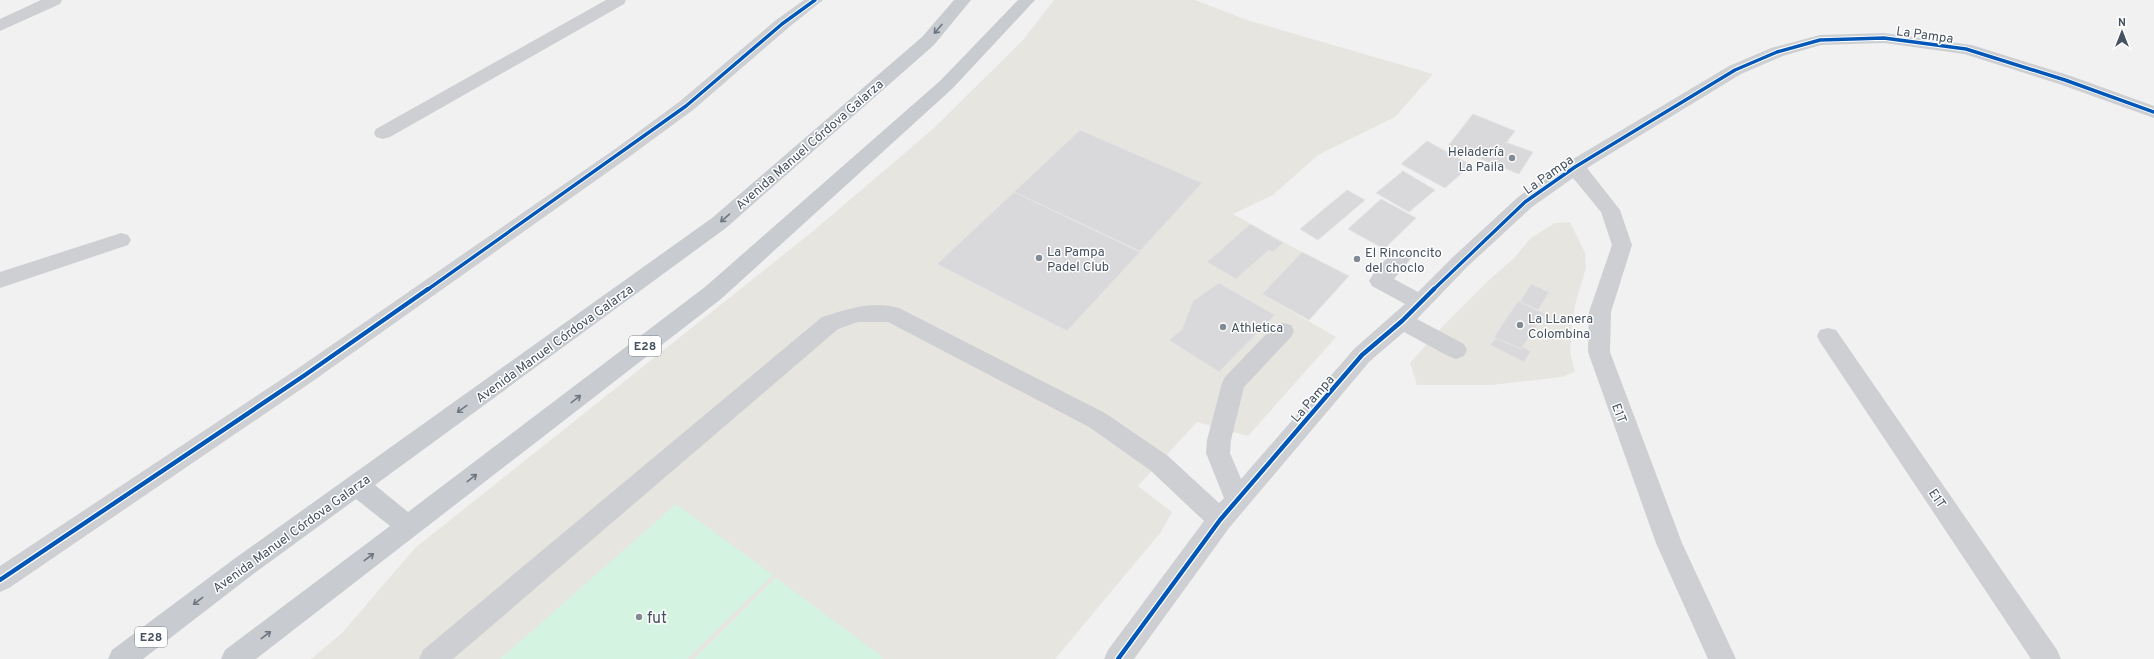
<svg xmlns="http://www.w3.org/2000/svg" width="2154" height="659" font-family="Overpass,sans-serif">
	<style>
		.commercial { fill: #e7e5df }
		.green { fill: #d4f3e1 }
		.building { fill: #d9d9db; stroke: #e3e3e4 }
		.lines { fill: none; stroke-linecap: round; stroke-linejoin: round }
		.minor { fill: #cdcfd2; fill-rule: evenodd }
		.major { fill: #c8ccd0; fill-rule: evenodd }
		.cycleway-far1-casing { stroke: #fff; stroke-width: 5.5 }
		.cycleway-casing { stroke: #fff; stroke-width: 7 }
		.cycleway-far1 { stroke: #0057b8; stroke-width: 3.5 }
		.cycleway { stroke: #0057b8; stroke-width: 4.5 }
		.oneway { stroke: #6d7782 }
		.poi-dot { fill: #828a93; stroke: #fff; stroke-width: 1.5 }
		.labels { text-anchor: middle; stroke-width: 3; stroke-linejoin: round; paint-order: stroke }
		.shield { fill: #fff; stroke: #7e8690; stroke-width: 1 }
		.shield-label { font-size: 12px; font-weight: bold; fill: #465260 }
		.street-label { font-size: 13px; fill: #465260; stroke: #fff }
		.poi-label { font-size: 13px; fill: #465260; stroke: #fff; text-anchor: start }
		.near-poi-label { font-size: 16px; fill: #465260; stroke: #fff; text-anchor: start }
	</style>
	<rect width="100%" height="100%" fill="#f2f1f1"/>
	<!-- commercial -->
	<g class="commercial">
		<polygon points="1054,0 1195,0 1250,21 1433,74 1395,117 1318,155 1273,195 1233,214 1302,252 1262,294 1336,337 1248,436 1197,422 1138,486 1172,512 1161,532 1055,659 311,659 342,633 415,548 812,232 933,129 1023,40"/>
		<polygon points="1570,222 1585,253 1586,268 1576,301 1572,324 1570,352 1575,372 1562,377 1492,385 1417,385 1410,363 1440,329 1490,279 1514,258 1531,238 1555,223"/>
	</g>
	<!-- green -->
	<g class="green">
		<polygon points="676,504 773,575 687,659 500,659"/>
		<polygon points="776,578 883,657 881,659 694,659"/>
	</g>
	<!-- building -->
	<g class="building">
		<polygon points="1473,114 1515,131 1491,163 1448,146"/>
		<polygon points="1080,130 1202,183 1140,251 1014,192"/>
		<polygon points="1427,141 1471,165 1445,188 1401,164"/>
		<polygon points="1505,142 1533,152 1519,174 1491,163"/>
		<polygon points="1403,171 1435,190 1409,212 1376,193"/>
		<polygon points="1347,190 1365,200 1318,240 1300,229"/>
		<polygon points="1014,192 1140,252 1067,331 937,264"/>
		<polygon points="1381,199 1416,218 1384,249 1348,229"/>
		<polygon points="1250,224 1283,243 1273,252 1269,250 1236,279 1207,262"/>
		<polygon points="1302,252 1349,276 1309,320 1262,294"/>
		<polygon points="1219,283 1275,315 1219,372 1169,340 1182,329 1193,301"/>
		<polygon points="1531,284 1549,292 1538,310 1520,302"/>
		<polygon points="1518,301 1545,314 1521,349 1494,337"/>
		<polygon points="1496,338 1521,349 1523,347 1531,351 1524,362 1490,345"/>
	</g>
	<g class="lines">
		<!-- minor -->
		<g class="minor">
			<polygon points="41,0 62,0 60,4 0,31 0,19"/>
			<polygon points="606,0 626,0 624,4 390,137 383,139 376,137 374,133 376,129"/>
			<polygon points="804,0 823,0 788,28 693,110 629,157 313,381 9,588 0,592 0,566 297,369 615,149 679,102 776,20"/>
			<path d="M 1884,33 L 1972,45 L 2071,76 L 2154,106 L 2154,118 L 2059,84 L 1964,54 L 1884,43 L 1821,45 L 1783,56 L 1741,74 L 1587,168 L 1620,210 L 1632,245 L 1611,312 L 1610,352 L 1682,543 L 1736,659 L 1708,659 L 1656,543 L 1588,352 L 1589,312 L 1612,245 L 1601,212 L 1573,178 L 1532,207 L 1467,267 L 1417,319 L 1464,344 L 1467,350 L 1464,356 L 1456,359 L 1448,356 L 1404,332 L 1370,361 L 1229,528 L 1134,659 L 1104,659 L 1108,650 L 1204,521 L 1150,470 L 1089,427 L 888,322 L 858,322 L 838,329 L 453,659 L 419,659 L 423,650 L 822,317 C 847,309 873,300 899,308 L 1105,413 L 1168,456 L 1219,503 L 1224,498 L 1206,453 L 1207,440 L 1222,383 L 1225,377 L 1275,325 L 1283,323 L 1291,325 L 1294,331 L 1291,337 L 1244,387 L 1231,440 L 1230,453 L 1241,479 L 1354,349 L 1405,304 L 1372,286 L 1369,281 C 1377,267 1394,246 1410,251 L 1413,256 L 1394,279 L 1418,292 L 1453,257 L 1518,197 L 1568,162 L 1729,66 L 1771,48 L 1820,35 Z"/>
			<polygon points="121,233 128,235 131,240 128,245 0,288 0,272"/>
			<polygon points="1828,328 1836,330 2057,650 2061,659 2031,659 1820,342 1817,336 1820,330"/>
		</g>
		<!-- major -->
		<polygon class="major" points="954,0 971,0 934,45 726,228 375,485 408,512 705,287 941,80 1018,0 1035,0 953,88 721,299 256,659 221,659 225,650 390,526 356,499 252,575 143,659 108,659 112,650 234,559 712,218 922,37"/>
		<!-- cycleway-far1 casing -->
		<g class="cycleway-far1-casing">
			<g id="cycleway-far1">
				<polyline points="427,290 686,106 782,24 815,0"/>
				<polyline points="1433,290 1525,202 1575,167 1735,70 1777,52 1820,40 1884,38 1966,49 2065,80 2154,112"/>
			</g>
		</g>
		<!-- cycleway casing -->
		<g class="cycleway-casing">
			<g id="cycleway">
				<polyline points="0,580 305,375 428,289"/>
				<polyline points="1118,659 1220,520 1362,355 1402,321 1434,289"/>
			</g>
		</g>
		<!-- cycleway-far1 -->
		<use href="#cycleway-far1" class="cycleway-far1"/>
		<!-- cycleway -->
		<use href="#cycleway" class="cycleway"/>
	</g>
	<!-- one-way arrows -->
	<defs><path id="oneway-shaft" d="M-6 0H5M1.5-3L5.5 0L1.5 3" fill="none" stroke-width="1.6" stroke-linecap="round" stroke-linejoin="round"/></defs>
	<g class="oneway">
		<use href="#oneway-shaft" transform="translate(938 29) rotate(131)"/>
		<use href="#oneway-shaft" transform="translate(725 218) rotate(139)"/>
		<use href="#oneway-shaft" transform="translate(576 399) rotate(-38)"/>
		<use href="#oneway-shaft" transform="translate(462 409) rotate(144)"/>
		<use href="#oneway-shaft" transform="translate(472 478) rotate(-38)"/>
		<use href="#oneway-shaft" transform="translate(369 557) rotate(-37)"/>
		<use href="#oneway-shaft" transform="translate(198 601) rotate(143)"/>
		<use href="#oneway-shaft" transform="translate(266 635) rotate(-37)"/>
	</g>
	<!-- markers -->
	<g class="poi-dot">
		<circle cx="1512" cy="158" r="4"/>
		<circle cx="1039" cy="258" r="4"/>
		<circle cx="1357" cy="259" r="4"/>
		<circle cx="1520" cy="325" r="4"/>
		<circle cx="1223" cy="327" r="4"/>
		<circle cx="639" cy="617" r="4"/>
	</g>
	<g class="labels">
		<!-- shield labels -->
		<g class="shield">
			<rect x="629" y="336" width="32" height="20" rx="3"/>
			<rect x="135" y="627" width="32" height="20" rx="3"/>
		</g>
		<g class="shield-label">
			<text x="645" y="350">E28</text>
			<text x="151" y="641">E28</text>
		</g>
		<!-- street labels -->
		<g class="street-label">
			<text transform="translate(1925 34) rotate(8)" y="5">La Pampa</text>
			<text transform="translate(809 144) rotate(-41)" y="5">Avenida Manuel Córdova Galarza</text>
			<text transform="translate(1548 174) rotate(-35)" y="5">La Pampa</text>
			<text transform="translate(554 343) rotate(-36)" y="5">Avenida Manuel Córdova Galarza</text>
			<text transform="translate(1312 398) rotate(-49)" y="5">La Pampa</text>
			<text transform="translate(1620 413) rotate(70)" y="5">E1T</text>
			<text transform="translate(1938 498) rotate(56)" y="5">E1T</text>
			<text transform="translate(291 533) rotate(-36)" y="5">Avenida Manuel Córdova Galarza</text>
		</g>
		<!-- poi labels -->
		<g class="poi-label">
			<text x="1504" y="156" text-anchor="end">Heladería<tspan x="1504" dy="15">La Paila</tspan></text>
			<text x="1047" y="256">La Pampa<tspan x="1047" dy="15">Padel Club</tspan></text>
			<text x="1365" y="257">El Rinconcito<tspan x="1365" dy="15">del choclo</tspan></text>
			<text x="1528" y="323">La LLanera<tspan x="1528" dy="15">Colombina</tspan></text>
			<text x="1231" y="332">Athletica</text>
		</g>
		<!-- near-poi labels -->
		<g class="near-poi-label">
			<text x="647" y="623">fut</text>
		</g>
	</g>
	<!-- north arrow -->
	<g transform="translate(2122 32)" stroke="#ffffff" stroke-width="3" paint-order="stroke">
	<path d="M0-3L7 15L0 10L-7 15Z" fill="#465260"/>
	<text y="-6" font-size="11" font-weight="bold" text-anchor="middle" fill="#465260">N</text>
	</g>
</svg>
